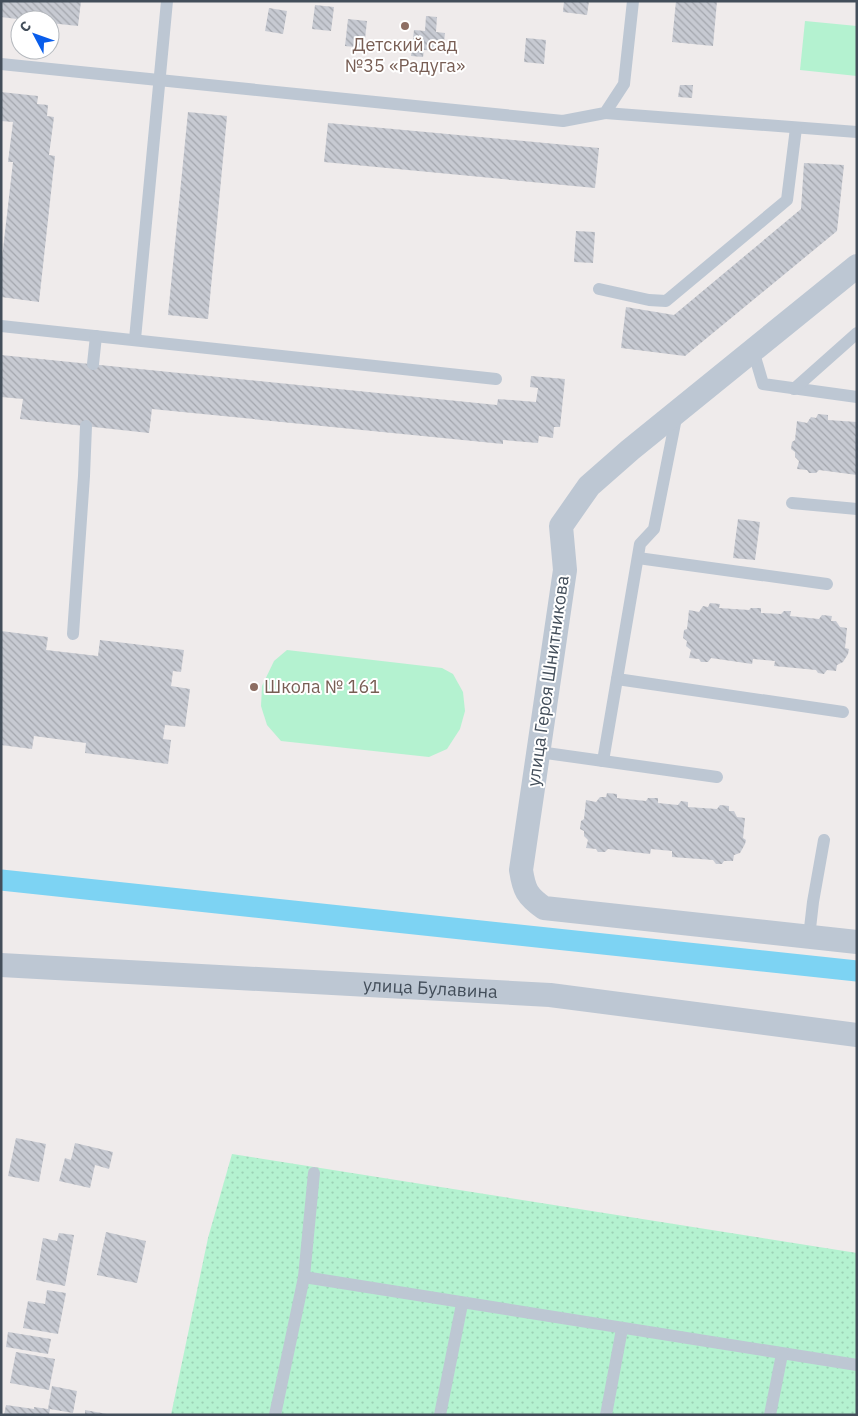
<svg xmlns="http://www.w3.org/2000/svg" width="858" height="1416" font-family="'IBM Plex Sans',sans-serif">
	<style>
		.grass { fill: #b4f2d0 }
		.garden { fill: url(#garden-dots) }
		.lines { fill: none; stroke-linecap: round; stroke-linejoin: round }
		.canal { stroke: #7dd3f3; stroke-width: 21 }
		.building { fill: url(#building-back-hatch) }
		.service { stroke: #bdc7d3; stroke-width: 12 }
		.minor { stroke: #bdc7d3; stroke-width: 24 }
		.education-dot { fill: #8d6e63; stroke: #fff; stroke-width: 2 }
		.labels { text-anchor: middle; stroke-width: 4; stroke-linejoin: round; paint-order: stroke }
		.education-label { font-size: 18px; fill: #785e54; stroke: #fff }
		.street-label { font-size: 18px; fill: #434e5a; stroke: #fff }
	</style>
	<defs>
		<pattern id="garden-dots" width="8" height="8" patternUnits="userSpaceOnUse" patternTransform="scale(1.25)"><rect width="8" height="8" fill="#b4f2d0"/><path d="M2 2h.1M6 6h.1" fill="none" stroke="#9cd1b5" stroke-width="1.8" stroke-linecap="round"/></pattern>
		<pattern id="building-back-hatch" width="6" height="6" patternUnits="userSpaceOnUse" patternTransform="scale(1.25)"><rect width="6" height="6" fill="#c7cad2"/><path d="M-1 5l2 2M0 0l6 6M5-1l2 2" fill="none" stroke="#a3a6ad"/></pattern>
	</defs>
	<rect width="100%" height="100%" fill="#efebeb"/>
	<!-- grass -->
	<g class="grass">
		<polygon points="805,21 857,26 857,76 800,70"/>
		<polygon points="287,650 442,668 453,674 463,692 465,711 460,729 447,749 429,757 281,741 267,725 261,706 262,686 274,661"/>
	</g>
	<!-- garden -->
	<polygon class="garden" points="232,1154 857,1253 857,1415 171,1415 208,1238"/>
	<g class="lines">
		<!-- canal -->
		<polyline class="canal" points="1,880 857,971"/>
	</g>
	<!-- building -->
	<g class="building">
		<polygon points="1,1 81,1 78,26 50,23 50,20 25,20 1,17"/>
		<polygon points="564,1 589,1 587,15 563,12"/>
		<polygon points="676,1 717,1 713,46 672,42"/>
		<polygon points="315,5 334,7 331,31 312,29"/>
		<polygon points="269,8 287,11 283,34 265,31"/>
		<polygon points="426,16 437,17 436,32 445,33 443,51 424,50 423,57 411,56 414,30 425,31"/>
		<polygon points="348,19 367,21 364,48 345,46"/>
		<polygon points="526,38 546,40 544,64 524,62"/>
		<polygon points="680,85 693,85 692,98 678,97"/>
		<polygon points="1,92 38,96 37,104 48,105 47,116 54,117 49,155 55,156 39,302 1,297 1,267 13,162 8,162 13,122 1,121"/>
		<polygon points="188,112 227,116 208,319 168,315"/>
		<polygon points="328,123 599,148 595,188 324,162"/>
		<polygon points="804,163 844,165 837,231 685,356 621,348 626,307 674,315 801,209"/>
		<polygon points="576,231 595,232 593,263 574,262"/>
		<polygon points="1,355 497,405 498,399 536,402 538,388 530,387 531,376 565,379 560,427 554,427 553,438 539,436 538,443 503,440 503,444 152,409 149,433 20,419 23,399 1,397"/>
		<polygon points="818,414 828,415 828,420 857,422 857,475 819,470 816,473 809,473 807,470 797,469 799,461 795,457 795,452 791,449 792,442 795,440 797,421 807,423 811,417 816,418"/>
		<polygon points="738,519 760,522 755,560 733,558"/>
		<polygon points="710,603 720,604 719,608 749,610 751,608 761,608 761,613 781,614 784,611 791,611 790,616 819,619 822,615 832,616 831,621 836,621 840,627 847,628 845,648 849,649 848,654 843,662 837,665 836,671 827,670 824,674 818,673 816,670 774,666 775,661 753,659 752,664 711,658 708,662 701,662 699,659 689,658 691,650 686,646 687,641 683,638 684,630 687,629 689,610 699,612 703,606 708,607"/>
		<polygon points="1,631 48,637 46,650 98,656 100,640 184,650 181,672 173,671 171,686 190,689 185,727 165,725 163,739 171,740 168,764 85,753 86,743 34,736 32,749 1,745"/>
		<polygon points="607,793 617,794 617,798 646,801 648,798 658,798 658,803 678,805 681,801 688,802 688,807 717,809 720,805 729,806 729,811 734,811 737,817 745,818 743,838 746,840 745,844 740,853 734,855 733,861 724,861 722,864 716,864 713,860 672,857 672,851 651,849 650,854 608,849 605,852 598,852 596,849 586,848 588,840 584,836 584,831 580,829 581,821 584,819 586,800 596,802 600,797 606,797"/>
		<polygon points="16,1138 46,1144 39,1182 8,1176"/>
		<polygon points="75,1143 113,1152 109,1169 95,1165 90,1188 59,1181 65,1158 71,1160"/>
		<polygon points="106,1232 146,1241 137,1283 97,1275"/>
		<polygon points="59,1233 74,1235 65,1286 36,1280 43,1238 57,1241"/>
		<polygon points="47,1290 66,1293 58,1334 23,1328 28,1301 45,1304"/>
		<polygon points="8,1332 51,1339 48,1354 6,1347"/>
		<polygon points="16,1352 55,1359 49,1390 10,1383"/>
		<polygon points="52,1386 77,1391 73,1413 50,1409 49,1415 4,1415 6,1405 34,1409 34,1407 48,1409"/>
		<polygon points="85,1410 107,1414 107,1415 85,1415"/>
	</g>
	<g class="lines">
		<!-- service -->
		<g class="service">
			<polyline points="1,64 563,121 605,113 624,84 633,1"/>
			<polyline points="605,113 857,132"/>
			<polyline points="599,289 649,300 666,301 787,200 796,128"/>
			<polyline points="1,326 496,379"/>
			<polyline points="135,339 167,1"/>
			<polyline points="753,350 763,384 857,397"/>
			<polyline points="93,364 96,336"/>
			<polyline points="794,389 857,333"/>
			<polyline points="792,503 857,509"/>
			<polyline points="638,558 827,584"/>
			<polyline points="73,634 84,476 86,426"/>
			<polyline points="617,679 843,712"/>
			<polyline points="539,752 717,777"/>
			<polyline points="603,761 640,544 654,529 677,413"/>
			<polyline points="809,937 813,902 824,840"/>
			<polyline points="304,1277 857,1365"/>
			<polyline points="275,1415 304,1277 314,1173"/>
			<polyline points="440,1415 462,1304"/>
			<polyline points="606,1415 622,1329"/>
			<polyline points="770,1415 782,1354"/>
		</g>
		<!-- minor -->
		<g class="minor">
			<path d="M 857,266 L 630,450 L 589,486 L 561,526 L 565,570 L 521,870 C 524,890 527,896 544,908 L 857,942"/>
			<path id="s1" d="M 1,965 L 550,995 L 857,1035"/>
		</g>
	</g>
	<!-- markers -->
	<g class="education-dot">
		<circle cx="405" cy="26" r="5"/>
		<circle cx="254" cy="687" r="5"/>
	</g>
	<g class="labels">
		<!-- education labels -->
		<g class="education-label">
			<text x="405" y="51">Детский сад<tspan x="405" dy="21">№35 «Радуга»</tspan></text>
			<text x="264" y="693" text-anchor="start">Школа № 161</text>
		</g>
		<!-- street labels -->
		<g class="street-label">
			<text transform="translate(548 681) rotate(-82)" y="6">улица Героя Шнитникова</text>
			<text dy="6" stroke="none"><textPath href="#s1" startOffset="430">улица Булавина</textPath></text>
		</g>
	</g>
	<!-- border -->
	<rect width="858" height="1416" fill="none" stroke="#434e5a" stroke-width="5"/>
	<!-- north arrow -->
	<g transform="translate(35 35) rotate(311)"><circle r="24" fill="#ffffff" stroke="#b4b8bd"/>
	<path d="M0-4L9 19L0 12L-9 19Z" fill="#095deb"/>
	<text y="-8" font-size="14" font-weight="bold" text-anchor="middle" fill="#434e5a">С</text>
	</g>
</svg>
